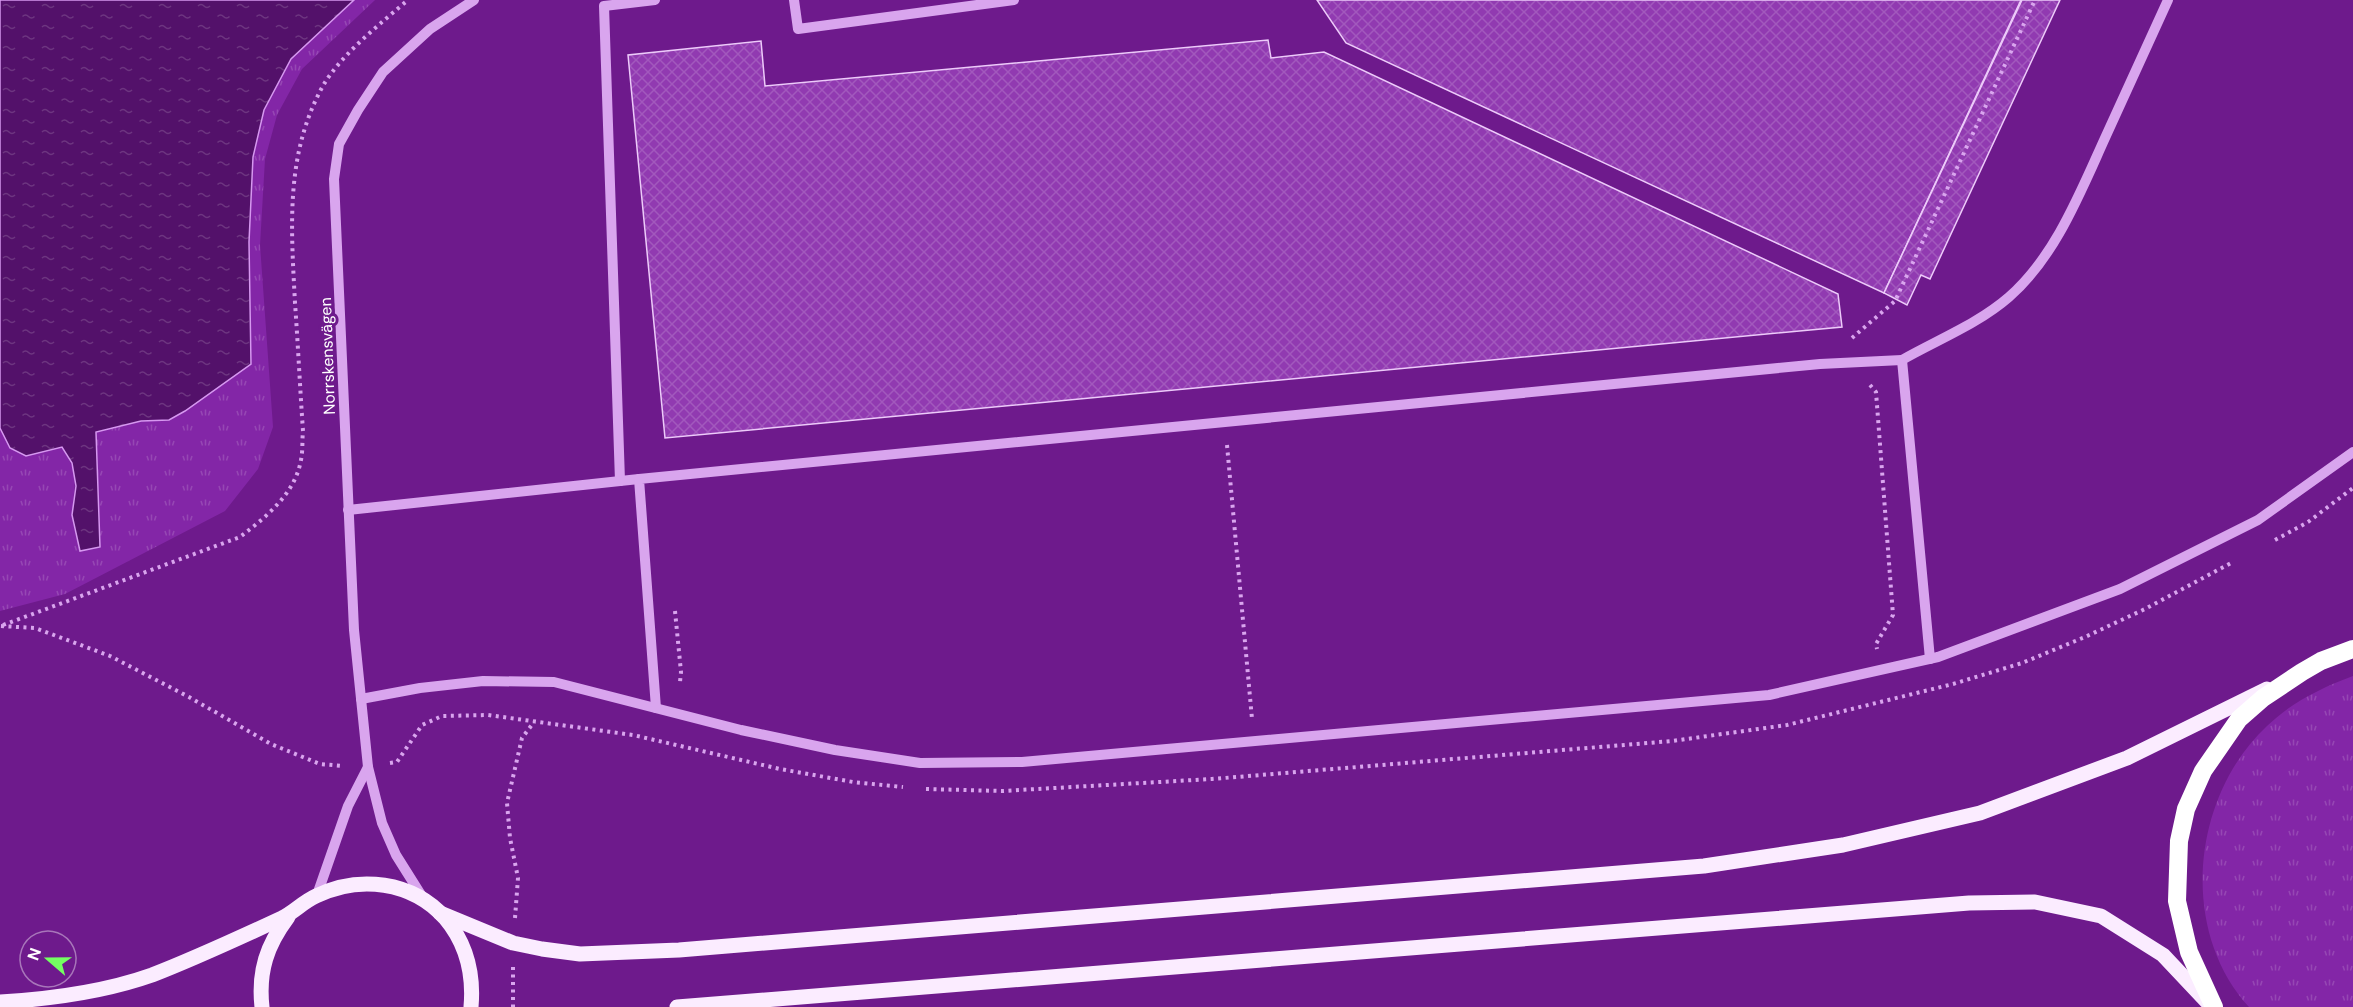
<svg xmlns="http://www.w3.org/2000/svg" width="2353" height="1007" font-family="'DM Sans',sans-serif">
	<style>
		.grass { fill: url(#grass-tufts) }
		.water { fill: url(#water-ripples); stroke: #d698f0; stroke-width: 1.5 }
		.building { fill: url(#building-cross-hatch); stroke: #edcbfa; stroke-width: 1.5 }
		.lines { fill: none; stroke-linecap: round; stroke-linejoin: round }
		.path { stroke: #d9a5ee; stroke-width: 4; stroke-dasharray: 3 4.5; stroke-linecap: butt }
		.minor { stroke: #d9a5ee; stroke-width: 10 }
		.major { stroke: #fbecff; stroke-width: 15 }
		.highway { stroke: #fff; stroke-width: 18 }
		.labels { text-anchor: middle; stroke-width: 6; stroke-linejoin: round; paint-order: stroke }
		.street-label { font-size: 16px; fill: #fff; stroke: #6e1a8c }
	</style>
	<defs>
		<pattern id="grass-tufts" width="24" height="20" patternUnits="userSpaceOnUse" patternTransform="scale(1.5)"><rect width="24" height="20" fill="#8326a7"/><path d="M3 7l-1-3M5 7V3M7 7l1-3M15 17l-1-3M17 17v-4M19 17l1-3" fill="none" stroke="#9647b4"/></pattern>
		<pattern id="water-ripples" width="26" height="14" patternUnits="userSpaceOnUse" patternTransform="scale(1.5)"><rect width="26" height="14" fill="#53116a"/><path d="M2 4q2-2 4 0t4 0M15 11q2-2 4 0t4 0" fill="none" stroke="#6d3580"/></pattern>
		<pattern id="building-cross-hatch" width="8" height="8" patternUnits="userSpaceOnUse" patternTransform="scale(1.5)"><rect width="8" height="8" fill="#913ab1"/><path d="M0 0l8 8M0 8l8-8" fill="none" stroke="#a258bd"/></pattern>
	</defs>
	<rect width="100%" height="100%" fill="#6e1a8c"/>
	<!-- grass -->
	<g class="grass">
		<path d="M 354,0 L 375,0 L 302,69 L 277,115 L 265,159 L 260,245 L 273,427 L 258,469 L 225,511 L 65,594 L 0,611 L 0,428 L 10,448 L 61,446 C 81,477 73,481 73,513 C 72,525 77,539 80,550 L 100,547 L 96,432 L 141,421 L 169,420 L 251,364 L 249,242 L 253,157 L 264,110 L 291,59 Z"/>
		<path d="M 2353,676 L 2353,1007 L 2249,1007 C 2178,929 2192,796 2267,726 C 2292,702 2321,688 2353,676 Z"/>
	</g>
	<!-- water -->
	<polygon class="water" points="0,0 354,0 291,59 264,110 253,157 249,242 251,364 185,411 169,420 141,421 96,432 100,547 80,551 72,515 76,486 72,463 62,447 26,456 10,448 0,428"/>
	<!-- building -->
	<g class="building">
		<polygon points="1317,0 2021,0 1884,293 1346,43"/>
		<polygon points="2022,0 2060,0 1930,279 1921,275 1907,305 1884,293"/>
		<polygon points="1268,40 1271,58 1324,52 1838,294 1842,327 665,438 628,55 761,41 765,86"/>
	</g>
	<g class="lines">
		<!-- path -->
		<g class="path">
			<polyline points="1852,338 1895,301 2035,0"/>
			<polyline points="1870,385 1876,392 1893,615 1876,644 1877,649"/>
			<polyline points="1227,445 1252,719"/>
			<polyline points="2275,540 2308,522 2353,488"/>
			<polyline points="675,611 681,672 680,682"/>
			<path d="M 3,625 L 240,537 C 266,517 295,494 301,460 C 303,450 302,440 303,431 C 300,388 298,345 295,303 C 291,226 285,153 324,84 C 342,54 381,23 408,0"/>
			<polyline points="1,626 35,628 110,656 189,697 271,744 320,764 344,766"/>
			<polyline points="390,763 397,762 422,725 442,716 488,715 633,735 780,769 853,782 903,787"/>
			<polyline points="926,789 1002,791 1212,779 1672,741 1787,725 1953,684 2022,663 2085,637 2145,609 2231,563"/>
			<polyline points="515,918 518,878 510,838 507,803 522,738 534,722"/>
			<polyline points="513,967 513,1007"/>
		</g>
		<!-- minor -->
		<g class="minor">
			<polyline points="794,0 798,29 1014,0"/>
			<polyline points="620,481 604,6 655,0"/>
			<polyline points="348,510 639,479"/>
			<path d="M 1930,659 L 1902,360 C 1937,340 1978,324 2009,297 C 2055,257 2080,193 2105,138 C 2126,92 2147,46 2168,0"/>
			<polyline points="361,699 420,688 483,681 554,682 741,730 835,750 920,763 1022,762 1769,695 1938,657 2120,589 2258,520 2353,452"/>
			<polyline points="656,708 639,479 1820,364 1902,360"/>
			<polyline points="317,895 348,806 368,767"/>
			<polyline points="423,898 396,855 382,823 368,767 354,630 334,179 339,144 358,110 383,72 430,29 474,0"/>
		</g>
		<!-- major -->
		<g class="major">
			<polyline points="440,913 513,943 542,949 580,954 679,950 1704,866 1843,845 1980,813 2127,758 2267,689"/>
			<path d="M 0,1002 C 51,999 104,992 152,975 C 196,958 239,938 282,918 C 294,912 303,902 316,896 C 359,875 412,881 445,918 C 467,944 474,973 471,1007"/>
			<path d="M 262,1007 C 258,971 267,945 288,917"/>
			<polyline points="677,1007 1969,903 2035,902 2101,916 2163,955 2210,1005"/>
		</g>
		<!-- highway -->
		<polyline class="highway" points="2214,1007 2189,952 2177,901 2179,841 2186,809 2203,771 2239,719 2263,698 2302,672 2321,661 2353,649"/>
	</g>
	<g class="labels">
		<!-- street labels -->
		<g class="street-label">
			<text transform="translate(327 356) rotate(-92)" y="6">Norrskensvägen</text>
		</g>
	</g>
	<!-- north arrow -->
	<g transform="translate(48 959) rotate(290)"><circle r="28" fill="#6e1a8c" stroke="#a876ba" stroke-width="1.5"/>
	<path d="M0-4.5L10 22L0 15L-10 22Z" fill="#74ff62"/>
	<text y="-9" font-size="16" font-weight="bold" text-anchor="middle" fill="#ffffff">N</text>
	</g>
</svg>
